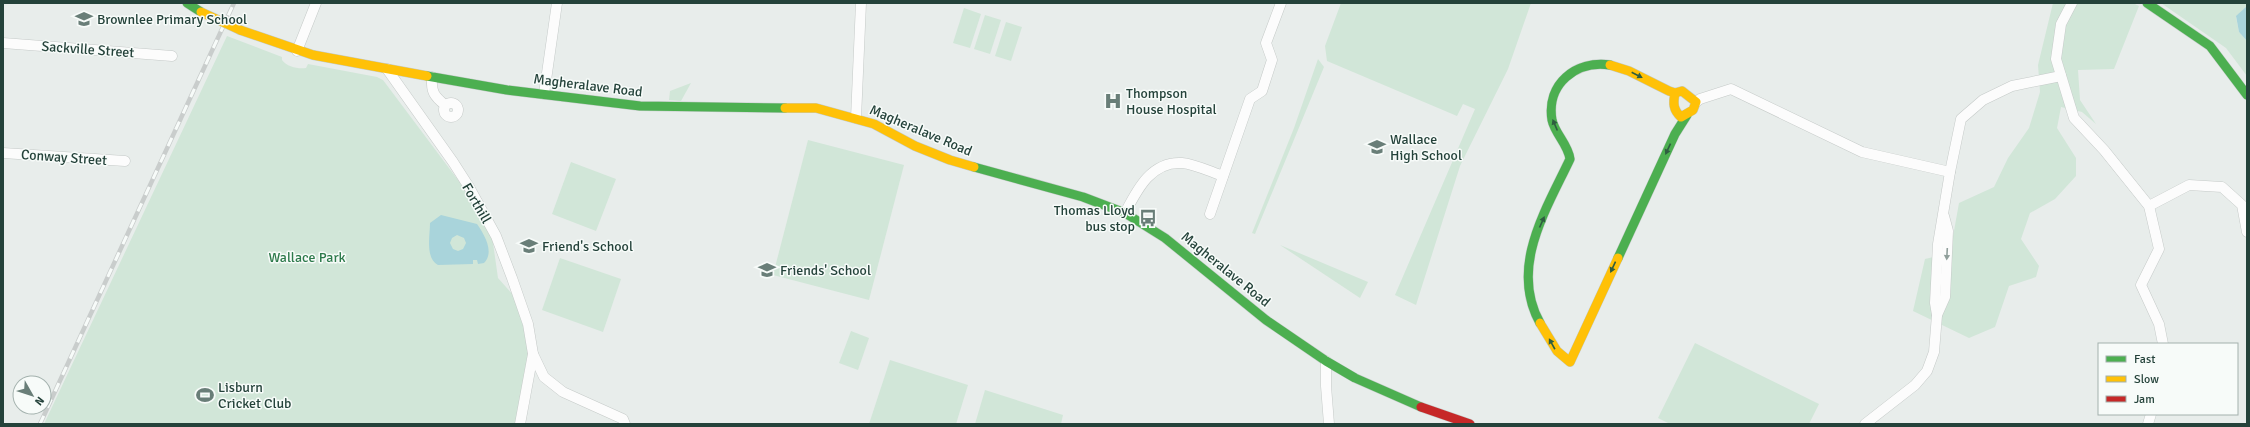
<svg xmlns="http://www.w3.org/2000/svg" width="2250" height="427" font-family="Signika,sans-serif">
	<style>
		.green { fill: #d1e6d8 }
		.water { fill: #a9d4db; fill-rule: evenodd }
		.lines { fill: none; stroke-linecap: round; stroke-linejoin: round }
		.street-casing { stroke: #c5cac8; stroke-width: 11 }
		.fast-casing { stroke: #c3cbc8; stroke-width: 10 }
		.slow-casing { stroke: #c3cbc8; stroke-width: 10 }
		.jam-casing { stroke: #c3cbc8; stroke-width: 10 }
		.street { stroke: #fcfcfc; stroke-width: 10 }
		.fast { stroke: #4caf50; stroke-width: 9 }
		.slow { stroke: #ffc107; stroke-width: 9 }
		.jam { stroke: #c62828; stroke-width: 9 }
		.rail-casing { stroke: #c9cdcc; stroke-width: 4.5 }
		.rail { stroke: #f7fbf9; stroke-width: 3; stroke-dasharray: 9; stroke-linecap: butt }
		.slow-bridge-casing { stroke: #c3cbc8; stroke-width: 10; stroke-linecap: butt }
		.slow-bridge { stroke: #ffc107; stroke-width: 9 }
		.oneway { fill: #2e5d40 }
		.oneway2 { fill: #909f9b }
		.labels { text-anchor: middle; stroke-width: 3; stroke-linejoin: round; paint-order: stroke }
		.poi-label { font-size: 14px; fill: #24423a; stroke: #f7fbf9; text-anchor: start }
		.street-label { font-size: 14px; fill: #24423a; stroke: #f7fbf9 }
		.park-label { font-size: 14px; fill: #2d7a4b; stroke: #f7fbf9 }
	</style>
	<rect width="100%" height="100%" fill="#e8edeb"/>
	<!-- green -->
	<g class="green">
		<polygon points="1341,3 1531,3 1508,69 1460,166 1416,305 1395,295 1475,109 1463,104 1457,116 1327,61 1325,46"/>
		<polygon points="2053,3 2133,3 2139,6 2114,69 2078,70 2080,100 2096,124 2082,112 2061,107 2057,128 2076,158 2076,176 2055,199 2030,213 2021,239 2039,266 2036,277 2009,286 1995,327 1969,338 1913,311 1925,259 1950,253 1959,203 1994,187 2008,158 2029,128 2040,92 2038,65"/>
		<polygon points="2161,3 2247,3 2247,6 2236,17 2239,32 2247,41 2247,76 2226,48"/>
		<polygon points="964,8 981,14 970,48 953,43"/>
		<polygon points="985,15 1001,20 990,54 974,49"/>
		<polygon points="1006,22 1022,27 1011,61 995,56"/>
		<path d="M 227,36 L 282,57 L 282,60 C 287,67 298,69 306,68 L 308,64 L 377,77 L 383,80 L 461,184 L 492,236 L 498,278 L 515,297 L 525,324 L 530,355 L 515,424 L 44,424 Z"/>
		<polygon points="1318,59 1324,67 1255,234 1252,233 1294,128"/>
		<polygon points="691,83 681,101 669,100 670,91"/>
		<polygon points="808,140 904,165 869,300 773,275"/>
		<polygon points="571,162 616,179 596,231 552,214"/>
		<polygon points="1280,245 1368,282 1360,298"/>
		<polygon points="560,258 621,279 603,332 542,310"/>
		<polygon points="851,331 869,338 858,370 839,363"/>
		<polygon points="1695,343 1819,404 1809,424 1670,424 1658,418"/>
		<polygon points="890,360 968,385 956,424 869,424"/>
		<polygon points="985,390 1063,415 1061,424 975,424"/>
	</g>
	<!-- water -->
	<g class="water">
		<polygon points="2247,6 2247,41 2239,32 2236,16"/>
		<path d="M 441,215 L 477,224 C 484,234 495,252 484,263 L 478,264 L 477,260 L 473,260 L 473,264 L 438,265 C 425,258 430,236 430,223 ZM 457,235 L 464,238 L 466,243 L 463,249 L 458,251 L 453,249 L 450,243 L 452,238 Z"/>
	</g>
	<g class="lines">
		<!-- street casing -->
		<g class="street-casing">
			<g id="street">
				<polyline points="2072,3 2061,24 2056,59 2074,118 2104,150 2149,206 2159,249 2141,285 2159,324 2163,344"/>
				<polyline points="3,43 172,56"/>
				<polyline points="297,51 316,3"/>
				<polyline points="387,69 453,162 469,187 496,236 512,278 528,324 533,354 520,424"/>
				<path d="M 432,77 C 431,92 434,96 445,105"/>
				<polyline points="544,94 557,3"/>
				<polyline points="1696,102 1700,99 1731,89 1862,152 1950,172"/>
				<circle cx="451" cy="110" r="7"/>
				<polyline points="856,118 861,3"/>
				<polyline points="3,153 125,161"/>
				<polyline points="2149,206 2189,185 2222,187 2242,205 2247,232"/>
				<path d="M 1125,213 C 1137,190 1151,161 1182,163 C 1195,164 1211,172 1223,176"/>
				<polyline points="1210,214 1250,99 1262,91 1272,60 1266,43 1281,3"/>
				<polyline points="1937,315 1945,297 1948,231 1944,216"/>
				<polyline points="533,354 544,377 563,392 623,419 625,424"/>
				<polyline points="1326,361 1326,386 1329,424"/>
				<polyline points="1865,424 1915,385 1927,371 1934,352 1937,315 1935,303 1938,244 1950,172 1961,119 1983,100 2012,86 2061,76"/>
				<polyline points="2148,424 2151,414"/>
			</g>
		</g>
		<!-- fast casing -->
		<g class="fast-casing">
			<g id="fast">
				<polyline points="187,3 201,12"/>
				<polyline points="2147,3 2210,46 2247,95"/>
				<polyline points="427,76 507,90 640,106 785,108"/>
				<polyline points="974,167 1083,197 1125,213 1165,238 1266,320 1326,361 1355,378 1421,407"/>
				<polyline points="1618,258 1675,134 1687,115"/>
				<path d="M 1540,323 C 1509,267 1546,210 1570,159 C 1568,144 1555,134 1552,120 C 1546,84 1576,60 1610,65"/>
			</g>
		</g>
		<!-- slow casing -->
		<g class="slow-casing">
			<g id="slow">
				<polyline points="240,30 313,55 427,76"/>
				<path d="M 1610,65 L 1629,71 L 1669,91 L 1675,93 L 1682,91 L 1696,102 L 1693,110 L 1681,117 C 1673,110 1673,103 1675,93"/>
				<polyline points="785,108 816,108 874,124 915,146 950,160 974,167"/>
				<polyline points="1540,323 1557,351 1570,362 1618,258"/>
			</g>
		</g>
		<!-- jam casing -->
		<g class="jam-casing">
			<polyline id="jam" points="1421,407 1470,424"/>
		</g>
		<!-- street -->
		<use href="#street" class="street"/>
		<!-- fast -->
		<use href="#fast" class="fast"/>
		<!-- slow -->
		<use href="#slow" class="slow"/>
		<!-- jam -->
		<use href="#jam" class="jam"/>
		<!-- rail casing -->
		<g class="rail-casing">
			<polyline id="rail" points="40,424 234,3"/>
		</g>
		<!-- rail -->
		<use href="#rail" class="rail"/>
		<!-- slow-bridge casing -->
		<g class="slow-bridge-casing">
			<polyline id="slow-bridge" points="201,12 240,30"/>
		</g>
		<!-- slow-bridge -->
		<use href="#slow-bridge" class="slow-bridge"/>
	</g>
	<!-- one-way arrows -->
	<defs><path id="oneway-solid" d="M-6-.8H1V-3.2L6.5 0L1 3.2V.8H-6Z"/></defs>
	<g class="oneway">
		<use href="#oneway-solid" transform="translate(1637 75) rotate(27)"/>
		<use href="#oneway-solid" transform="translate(1555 125) rotate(-113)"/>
		<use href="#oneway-solid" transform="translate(1668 149) rotate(115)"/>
		<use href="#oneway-solid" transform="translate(1542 222) rotate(-66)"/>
		<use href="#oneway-solid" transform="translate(1613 267) rotate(115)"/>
		<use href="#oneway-solid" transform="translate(1552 344) rotate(-119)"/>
	</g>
	<use class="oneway2" href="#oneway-solid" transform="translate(1947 254) rotate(93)"/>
	<!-- icons -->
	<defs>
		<g id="school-bare" transform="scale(1.38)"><path d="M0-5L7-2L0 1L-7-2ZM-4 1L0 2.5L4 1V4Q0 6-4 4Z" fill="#697e78" stroke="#f7fbf9" stroke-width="2.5" paint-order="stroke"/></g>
		<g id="hospital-bare" transform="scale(1.38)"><path d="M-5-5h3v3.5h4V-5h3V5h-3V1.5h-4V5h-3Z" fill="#697e78" stroke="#f7fbf9" stroke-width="2.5" paint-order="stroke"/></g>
		<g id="bus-bare" transform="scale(1.38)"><path d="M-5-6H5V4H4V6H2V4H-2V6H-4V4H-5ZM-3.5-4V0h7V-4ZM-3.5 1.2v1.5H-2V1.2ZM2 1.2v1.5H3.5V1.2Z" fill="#697e78" stroke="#f7fbf9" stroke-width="2.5" paint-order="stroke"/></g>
		<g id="stadium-bare" transform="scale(1.38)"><path d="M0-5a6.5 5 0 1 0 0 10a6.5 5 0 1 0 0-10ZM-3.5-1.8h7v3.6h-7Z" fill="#697e78" stroke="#f7fbf9" stroke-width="2.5" paint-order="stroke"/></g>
	</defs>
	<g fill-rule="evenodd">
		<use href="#school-bare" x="84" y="19"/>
		<use href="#hospital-bare" x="1113" y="101"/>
		<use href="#school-bare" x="1377" y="147"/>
		<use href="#bus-bare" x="1148" y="218"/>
		<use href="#school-bare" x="529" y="246"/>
		<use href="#school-bare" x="767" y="270"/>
		<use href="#stadium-bare" x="205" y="395"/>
	</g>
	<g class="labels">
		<!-- poi labels -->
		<g class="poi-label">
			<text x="97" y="24">Brownlee Primary School</text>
			<text x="1126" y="98">Thompson<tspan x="1126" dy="16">House Hospital</tspan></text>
			<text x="1390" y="144">Wallace<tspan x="1390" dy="16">High School</tspan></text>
			<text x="1135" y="215" text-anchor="end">Thomas Lloyd<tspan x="1135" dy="16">bus stop</tspan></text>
			<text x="542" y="251">Friend's School</text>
			<text x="780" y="275">Friends' School</text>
			<text x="218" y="392">Lisburn<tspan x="218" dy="16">Cricket Club</tspan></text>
		</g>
		<!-- street labels -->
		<g class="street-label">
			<text transform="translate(88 49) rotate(4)" y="5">Sackville Street</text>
			<text transform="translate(588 85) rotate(7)" y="5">Magheralave Road</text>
			<text transform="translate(921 130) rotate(23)" y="5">Magheralave Road</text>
			<text transform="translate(64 157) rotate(4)" y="5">Conway Street</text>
			<text transform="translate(477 203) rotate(60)" y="5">Forthill</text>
			<text transform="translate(1226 269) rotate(39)" y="5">Magheralave Road</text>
		</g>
		<!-- park labels -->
		<g class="park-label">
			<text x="307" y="262">Wallace Park</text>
		</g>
	</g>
	<!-- border -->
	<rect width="2250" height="427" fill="none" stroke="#24423a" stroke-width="8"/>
	<!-- legend -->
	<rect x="2098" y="343" width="140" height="72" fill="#f7fbf9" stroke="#a3b1ad"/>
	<rect x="2106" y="356" width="20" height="6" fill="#4caf50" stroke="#a3b1ad"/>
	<text x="2134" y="363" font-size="12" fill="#24423a">Fast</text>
	<rect x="2106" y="376" width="20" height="6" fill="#ffc107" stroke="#a3b1ad"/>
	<text x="2134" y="383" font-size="12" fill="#24423a">Slow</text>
	<rect x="2106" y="396" width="20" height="6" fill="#c62828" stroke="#a3b1ad"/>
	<text x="2134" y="403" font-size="12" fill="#24423a">Jam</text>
	<!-- north arrow -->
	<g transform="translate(32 395) rotate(129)"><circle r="19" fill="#f7fbf9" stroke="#a3b1ad"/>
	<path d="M0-3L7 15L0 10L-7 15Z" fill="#697e78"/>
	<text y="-6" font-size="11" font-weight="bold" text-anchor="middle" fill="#24423a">N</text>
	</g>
</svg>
